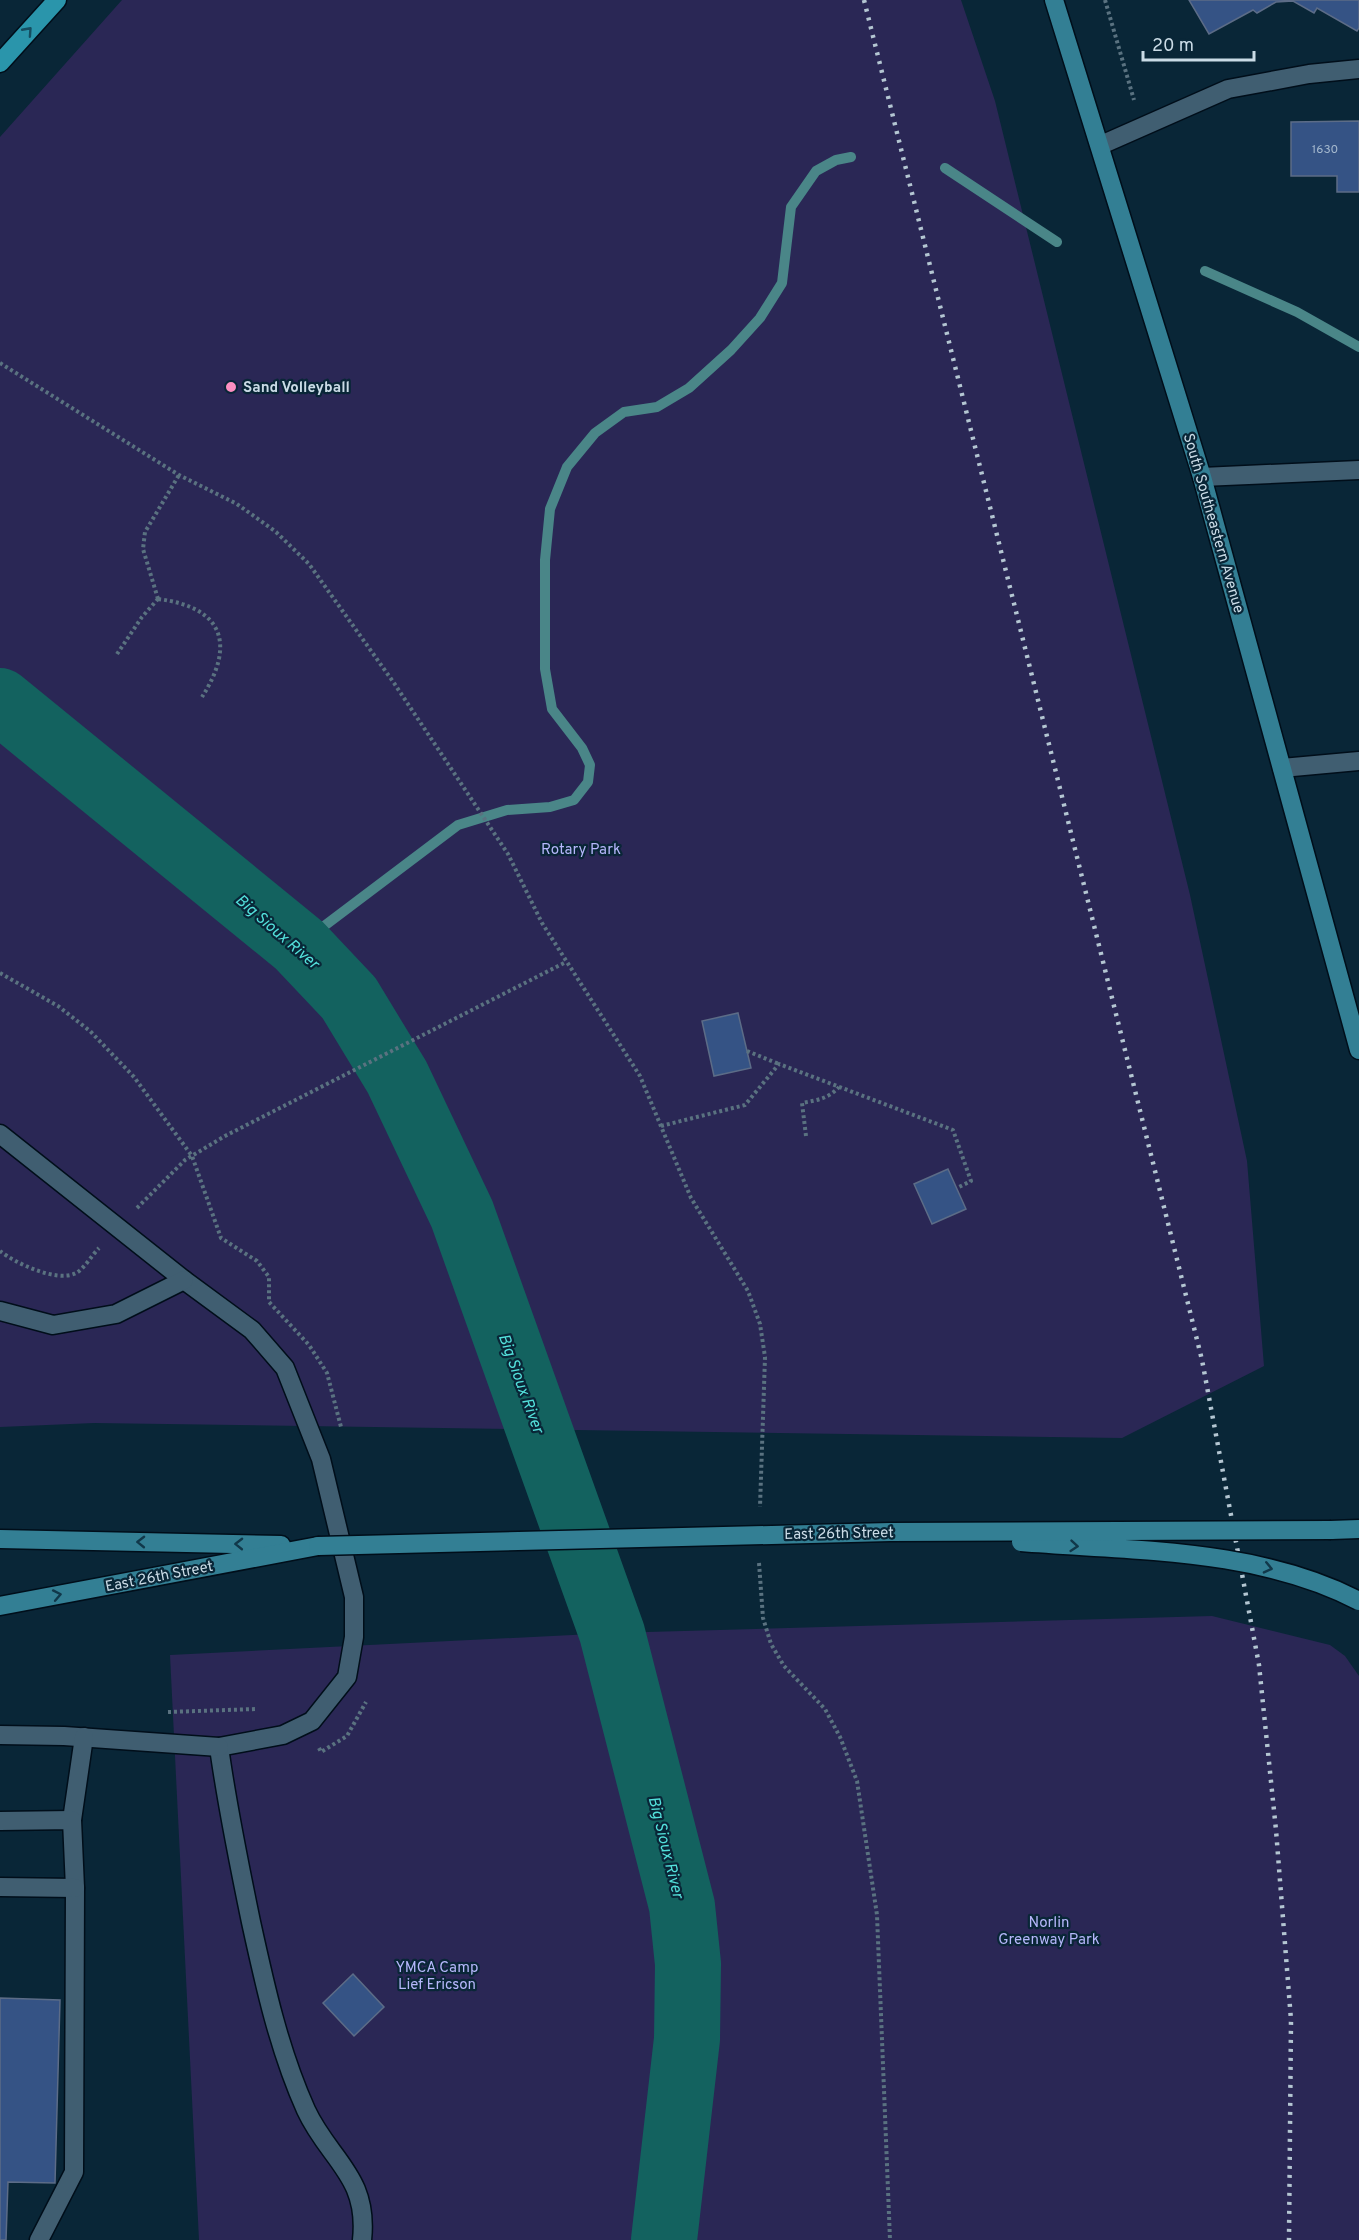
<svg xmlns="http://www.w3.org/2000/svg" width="1359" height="2240" font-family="Overpass,sans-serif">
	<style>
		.green { fill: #2a2755 }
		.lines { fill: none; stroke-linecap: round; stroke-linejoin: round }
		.stream { stroke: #4a8688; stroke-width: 10 }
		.river { stroke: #13625f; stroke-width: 66 }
		.building { fill: #355385; stroke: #5c6c87; stroke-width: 1.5 }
		.minor-casing { stroke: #000e1a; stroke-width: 21 }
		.major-casing { stroke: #000e1a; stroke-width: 21 }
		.highway-casing { stroke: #000e1a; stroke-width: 21 }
		.path { stroke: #5a7280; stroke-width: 4; stroke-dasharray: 3 3; stroke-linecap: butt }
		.minor { stroke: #405e71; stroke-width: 18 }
		.major { stroke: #337f94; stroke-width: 18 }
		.highway { stroke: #2a95ab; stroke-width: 18 }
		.rail { stroke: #b4c6d2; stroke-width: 4.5; stroke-dasharray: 3 6; stroke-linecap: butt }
		.major-bridge-casing { stroke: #000e1a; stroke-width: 21; stroke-linecap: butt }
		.major-bridge { stroke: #337f94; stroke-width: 18 }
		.oneway { stroke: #154d60 }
		.oneway2 { stroke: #11384a }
		.poi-dot { fill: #fc8fc1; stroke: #092637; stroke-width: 2 }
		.labels { text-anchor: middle; stroke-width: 4.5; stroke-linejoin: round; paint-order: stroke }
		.number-label { font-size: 12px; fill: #a5b9ce }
		.poi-label { font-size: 15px; font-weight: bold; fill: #cadbe6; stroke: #092637; text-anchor: start }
		.street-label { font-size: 15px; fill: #cadbe6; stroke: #092637 }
		.park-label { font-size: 15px; fill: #b6b7fb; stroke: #092637 }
		.water-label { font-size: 16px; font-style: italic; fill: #53e0db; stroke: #092637 }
	</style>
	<rect width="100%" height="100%" fill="#092637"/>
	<!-- green -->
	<g class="green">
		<polygon points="122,0 961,0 995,101 1190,895 1247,1161 1264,1366 1122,1438 94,1423 0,1427 0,137"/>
		<polygon points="1212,1616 1330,1645 1345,1656 1359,1676 1359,2240 199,2240 170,1655 612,1633"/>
	</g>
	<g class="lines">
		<!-- stream -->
		<g class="stream">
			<polyline points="945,168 1057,242"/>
			<polyline points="1205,271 1297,312 1359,347"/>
			<polyline points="299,945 458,825 507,810 550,807 574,800 588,782 590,765 582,748 552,709 545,669 545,560 550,509 567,467 595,433 624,412 657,407 689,388 731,350 760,318 782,283 791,207 816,171 836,160 851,157"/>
		</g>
		<!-- river -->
		<polyline class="river" points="0,701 299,945 349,998 397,1077 462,1214 612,1633 682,1906 688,1964 687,2039 664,2240"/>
	</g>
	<!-- building -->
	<g class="building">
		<polygon points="1189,0 1359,0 1359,28 1357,31 1317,8 1314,13 1293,1 1276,2 1257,13 1253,10 1209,34"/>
		<polygon points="1359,121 1359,192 1337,192 1337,176 1291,176 1291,122"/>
		<polygon points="738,1013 751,1068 714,1076 702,1021"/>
		<polygon points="948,1169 966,1209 932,1224 914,1184"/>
		<polygon points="353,1974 384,2007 354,2036 323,2003"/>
		<polygon points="0,1998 60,2000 55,2183 8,2182 6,2240 0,2240"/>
	</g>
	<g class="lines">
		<!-- minor casing -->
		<g class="minor-casing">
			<g id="minor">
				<polyline points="1101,145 1228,89 1309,74 1359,69"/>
				<polyline points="1202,477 1359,470"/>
				<polyline points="1282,768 1359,761"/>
				<path d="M 0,1134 L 184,1280 L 252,1330 L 285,1368 L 321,1459 L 354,1597 L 354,1637 L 347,1677 L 312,1721 L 283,1735 L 219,1747 C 227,1806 239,1864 251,1922 C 265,1986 279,2050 306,2110 C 329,2160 369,2176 362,2240"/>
				<polyline points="0,1311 53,1325 116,1314 184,1280"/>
				<polyline points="0,1735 64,1736 219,1747"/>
				<polyline points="72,1820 84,1737"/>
				<polyline points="0,1821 72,1820 75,1888 74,2172 39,2240"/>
				<polyline points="0,1887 75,1888"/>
			</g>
		</g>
		<!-- major casing -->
		<g class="major-casing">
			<g id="major">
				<polyline points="1054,0 1202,477 1359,1050"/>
				<polyline points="1331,1530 1359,1529"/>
				<polyline points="0,1539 281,1545"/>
				<polyline points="0,1606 318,1546"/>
			</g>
		</g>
		<!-- highway casing -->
		<g class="highway-casing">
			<polyline id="highway" points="0,63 57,0"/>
		</g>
		<!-- path -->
		<g class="path">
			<polyline points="1105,0 1134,100"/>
			<polyline points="0,363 179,475 237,504 276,532 309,564 394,683 508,854 542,923 640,1076 691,1198 748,1291 760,1324 765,1357 760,1507"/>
			<path d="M 158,599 C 223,607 236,644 202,697"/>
			<polyline points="158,599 143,549 145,532 179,475"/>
			<polyline points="117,654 142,617 158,599"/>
			<polyline points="0,973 58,1006 90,1031 134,1077 192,1156 221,1238 257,1261 269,1277 269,1302 309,1345 327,1373 341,1427"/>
			<polyline points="747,1051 779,1064"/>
			<polyline points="661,1126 745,1105 779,1064 953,1130 971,1181 957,1188"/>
			<path d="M 806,1136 L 802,1103 C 817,1100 828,1099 839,1087"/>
			<polyline points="137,1208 185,1160 225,1136 566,962"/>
			<path d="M 0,1251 C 15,1263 57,1283 76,1273 C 84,1269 92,1255 99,1248"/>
			<polyline points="759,1563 763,1618 771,1644 784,1666 825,1709 840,1737 857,1781 877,1915 890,2240"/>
			<polyline points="168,1712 256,1709"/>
			<polyline points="319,1748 321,1752 347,1736 366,1702"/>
		</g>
		<!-- minor -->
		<use href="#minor" class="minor"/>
		<!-- major -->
		<use href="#major" class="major"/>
		<!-- highway -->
		<use href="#highway" class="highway"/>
		<!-- rail -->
		<polyline class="rail" points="864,0 1202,1360 1259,1665 1276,1830 1291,2020 1289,2240"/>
		<!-- major-bridge casing -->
		<g class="major-bridge-casing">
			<g id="major-bridge">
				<path d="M 1021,1542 C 1132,1551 1258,1548 1359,1601"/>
				<polyline points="318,1546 890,1532 1331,1530"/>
			</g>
		</g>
		<!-- major-bridge -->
		<use href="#major-bridge" class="major-bridge"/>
	</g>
	<!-- one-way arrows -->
	<defs><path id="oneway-chevron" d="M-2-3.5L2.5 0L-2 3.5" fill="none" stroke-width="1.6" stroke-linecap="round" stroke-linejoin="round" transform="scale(1.5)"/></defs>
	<use class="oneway" href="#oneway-chevron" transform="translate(28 31) rotate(-48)"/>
	<g class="oneway2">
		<use href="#oneway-chevron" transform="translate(141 1542) rotate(-179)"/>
		<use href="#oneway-chevron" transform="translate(239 1544) rotate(-179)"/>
		<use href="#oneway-chevron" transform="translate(1074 1546) rotate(5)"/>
		<use href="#oneway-chevron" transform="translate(1268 1568) rotate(13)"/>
		<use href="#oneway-chevron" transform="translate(57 1595) rotate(-11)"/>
	</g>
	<!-- markers -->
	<circle class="poi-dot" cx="231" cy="387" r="6"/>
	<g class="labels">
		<!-- number labels -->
		<g class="number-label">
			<text x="1325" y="153">1630</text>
		</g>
		<!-- poi labels -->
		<g class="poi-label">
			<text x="243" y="392">Sand Volleyball</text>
		</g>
		<!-- street labels -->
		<g class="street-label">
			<text transform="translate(1214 523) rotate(74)" y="5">South Southeastern Avenue</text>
			<text transform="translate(839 1533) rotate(-1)" y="5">East 26th Street</text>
			<text transform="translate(159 1576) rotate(-11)" y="5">East 26th Street</text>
		</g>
		<!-- park labels -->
		<g class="park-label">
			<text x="581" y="854">Rotary Park</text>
			<text x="1049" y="1927">Norlin<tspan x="1049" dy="17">Greenway Park</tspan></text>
			<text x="437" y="1972">YMCA Camp<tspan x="437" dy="17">Lief Ericson</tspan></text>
		</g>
		<!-- water labels -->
		<g class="water-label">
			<text transform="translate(278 931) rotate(41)" y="6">Big Sioux River</text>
			<text transform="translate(522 1383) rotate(70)" y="6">Big Sioux River</text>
			<text transform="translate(667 1847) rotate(76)" y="6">Big Sioux River</text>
		</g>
	</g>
	<!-- scale -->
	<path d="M1143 51v9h111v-9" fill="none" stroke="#cadbe6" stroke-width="3"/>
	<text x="1152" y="51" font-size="18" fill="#cadbe6" stroke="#092637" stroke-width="4.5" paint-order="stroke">20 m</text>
</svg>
